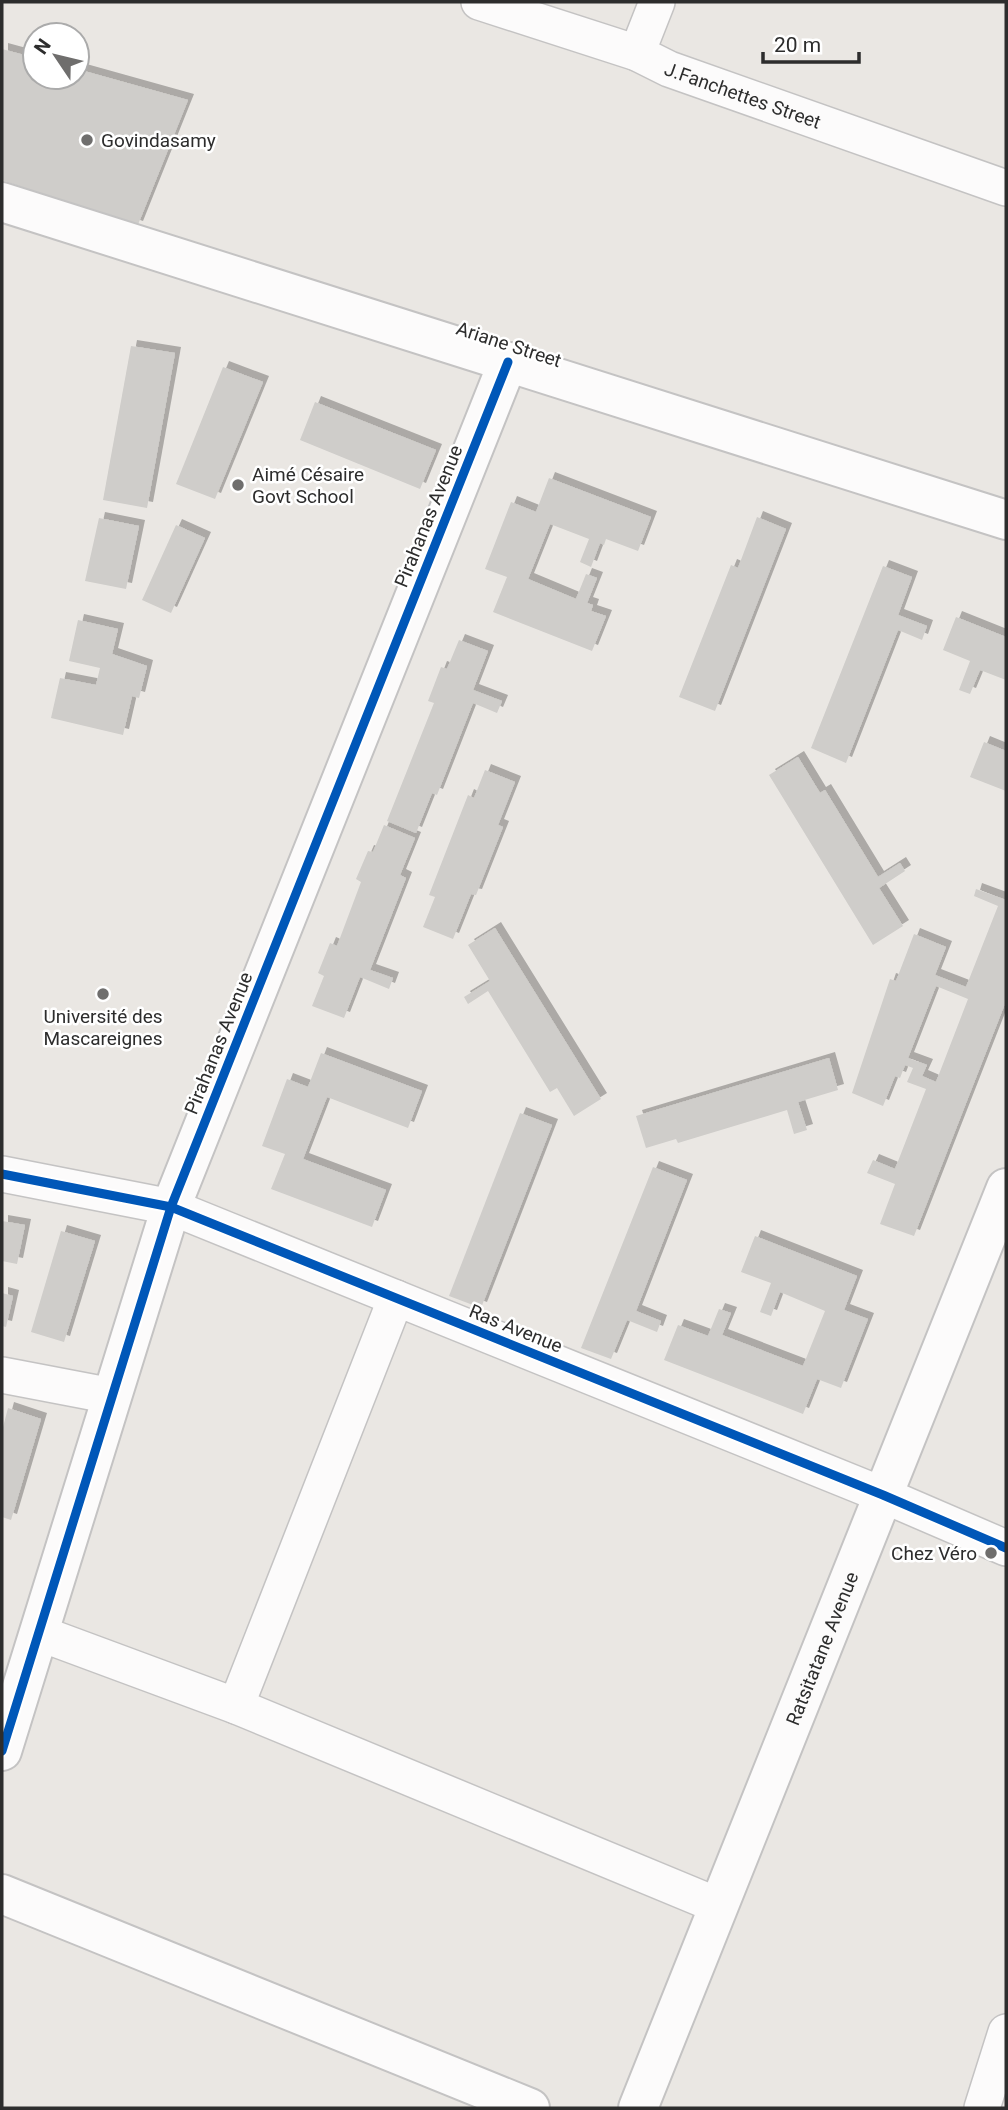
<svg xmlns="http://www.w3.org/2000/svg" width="1008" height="2110" font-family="Roboto,sans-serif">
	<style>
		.building { fill: #cfcdca; fill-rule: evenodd; filter: url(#shadow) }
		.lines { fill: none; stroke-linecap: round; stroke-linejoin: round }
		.minor-casing { stroke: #c4c3c3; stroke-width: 38 }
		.tertiary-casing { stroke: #c4c3c3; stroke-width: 42 }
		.minor { stroke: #fcfbfb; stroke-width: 35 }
		.tertiary { stroke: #fcfbfb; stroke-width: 38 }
		.cycleway-casing { stroke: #fff; stroke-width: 13 }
		.cycleway { stroke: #0057b8; stroke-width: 9 }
		.poi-dot { fill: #6f6e6d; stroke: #fff; stroke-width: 2.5 }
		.labels { text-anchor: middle; stroke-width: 5; stroke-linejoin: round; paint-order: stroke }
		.street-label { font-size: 19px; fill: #2d2d2d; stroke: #fff }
		.poi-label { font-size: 19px; fill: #2d2d2d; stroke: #fff; text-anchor: start }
	</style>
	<defs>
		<filter id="shadow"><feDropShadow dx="6" dy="-6" stdDeviation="0" flood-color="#0004"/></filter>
	</defs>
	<rect width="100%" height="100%" fill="#eae7e3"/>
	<!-- building -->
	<g class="building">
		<polygon points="2,49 35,58 35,77 77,77 77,69 188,100 137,227 2,180"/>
		<polygon points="131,346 175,353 147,508 103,500"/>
		<polygon points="223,367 263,382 215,499 176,484"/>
		<polygon points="315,402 436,450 420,489 300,440"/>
		<polygon points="549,478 651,517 638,551 606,539 604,545 600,543 591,567 580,562 589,539 550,524 528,579 576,599 586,574 597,578 587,603 593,605 591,611 606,616 592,651 493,612 507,577 485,569 511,502 536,512"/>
		<polygon points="757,517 786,529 715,711 679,697 731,565 738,568"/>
		<polygon points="99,518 139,526 126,589 85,581"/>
		<polygon points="176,525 205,538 171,613 142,600"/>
		<polygon points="883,566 912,577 898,615 927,626 922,640 898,630 846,763 811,748"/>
		<polygon points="956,617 1006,637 1006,680 980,670 970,694 959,690 970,661 943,650"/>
		<polygon points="78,620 118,629 112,654 147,666 139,698 132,696 123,735 51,718 60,678 96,685 100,668 69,661"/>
		<polygon points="459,640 488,651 473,690 502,701 497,713 473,703 437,795 432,793 416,833 387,821 434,703 428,701 441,667 447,669"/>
		<polygon points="984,742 1006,751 1006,791 970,777"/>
		<polygon points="798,757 820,793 825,790 878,877 900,863 905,871 879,888 903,926 873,945 769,775"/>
		<polygon points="485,770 515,782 498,825 503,827 476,895 471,894 453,939 423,927 435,897 429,895 468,795 474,798"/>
		<polygon points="384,825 415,838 400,875 406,878 370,970 393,978 389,989 360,977 344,1018 312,1006 324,976 318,973 330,943 337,946 361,882 356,879 368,851 373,852"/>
		<path d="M 976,889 L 1006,900 L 1006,1001 L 914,1236 L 880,1224 L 895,1184 L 867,1173 L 873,1160 L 895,1169 L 926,1089 L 907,1082 L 913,1068 L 905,1065 L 900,1078 L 895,1076 L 883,1106 L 852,1093 L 890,979 L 896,981 L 914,934 L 946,947 L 935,975 L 966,987 L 998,906 L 974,896 ZM 936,986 L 968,999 L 936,1082 L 922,1076 L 927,1065 L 908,1058 Z"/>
		<polygon points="495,928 601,1099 574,1116 557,1088 550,1092 488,991 468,1004 464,997 490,981 468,945"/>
		<polygon points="321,1053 422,1091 408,1128 327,1097 303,1159 386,1190 372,1227 271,1189 285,1154 262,1146 287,1079 308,1087"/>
		<polygon points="829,1058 838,1090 798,1102 807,1130 794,1134 787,1110 678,1143 676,1139 646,1148 636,1116"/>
		<polygon points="520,1113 552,1125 481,1308 449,1296"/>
		<polygon points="653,1167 687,1180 636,1311 661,1321 657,1332 627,1320 611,1359 581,1348"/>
		<polygon points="2,1221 25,1225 17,1264 2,1261"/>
		<polygon points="61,1231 95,1241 64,1342 31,1332"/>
		<polygon points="755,1236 857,1276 844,1310 868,1319 841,1388 817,1379 803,1414 664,1360 678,1325 708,1336 719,1309 731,1313 722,1335 803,1366 825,1311 780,1292 771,1316 760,1312 771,1283 741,1272"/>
		<polygon points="2,1293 13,1296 6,1327 2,1326"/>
		<polygon points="8,1408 41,1419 11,1520 2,1517 2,1431"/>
	</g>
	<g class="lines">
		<!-- minor casing -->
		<g class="minor-casing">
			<g id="minor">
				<path id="s1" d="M 479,2 L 637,53 L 669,69 L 1006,188"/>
				<polyline points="637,53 657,2"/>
				<polyline points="2,1174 171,1207 883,1495 1006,1548"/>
				<polyline points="2,1375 112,1396"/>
				<polyline points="39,1633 236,1706 719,1906"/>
				<polyline points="236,1706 396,1298"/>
				<polyline points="982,2108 1006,2032"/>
			</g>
		</g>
		<!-- tertiary casing -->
		<g class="tertiary-casing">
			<g id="tertiary">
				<polyline points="2,202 1006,520"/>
				<polyline points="2,1751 171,1207 508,362"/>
				<polyline points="2,1894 530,2108"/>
				<path id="s2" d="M 638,2108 L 1006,1188"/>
			</g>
		</g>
		<!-- minor -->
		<use href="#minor" class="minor"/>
		<!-- tertiary -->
		<use href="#tertiary" class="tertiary"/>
		<!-- cycleway casing -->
		<g class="cycleway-casing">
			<g id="cycleway">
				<polyline points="2,1174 171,1207 883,1495 1006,1548"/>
				<polyline points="2,1751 171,1207 508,362"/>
			</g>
		</g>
		<!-- cycleway -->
		<use href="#cycleway" class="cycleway"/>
	</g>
	<!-- markers -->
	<g class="poi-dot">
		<circle cx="87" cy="140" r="7"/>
		<circle cx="238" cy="485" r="7"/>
		<circle cx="103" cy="994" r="7"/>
		<circle cx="991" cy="1553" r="7"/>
	</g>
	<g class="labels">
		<!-- street labels -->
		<g class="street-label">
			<text dy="7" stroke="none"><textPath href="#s1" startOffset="280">J.Fanchettes Street</textPath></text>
			<text transform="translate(509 344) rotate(18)" y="7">Ariane Street</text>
			<text transform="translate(428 516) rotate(-68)" y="7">Pirahanas Avenue</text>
			<text transform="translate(218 1043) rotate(-68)" y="7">Pirahanas Avenue</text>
			<text transform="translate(516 1328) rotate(22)" y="7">Ras Avenue</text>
			<text dy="7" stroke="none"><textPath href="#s2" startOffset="495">Ratsitatane Avenue</textPath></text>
		</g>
		<!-- poi labels -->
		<g class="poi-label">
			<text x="101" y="147">Govindasamy</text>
			<text x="252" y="481">Aimé Césaire<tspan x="252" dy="22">Govt School</tspan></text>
			<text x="103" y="1023" text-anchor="middle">Université des<tspan x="103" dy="22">Mascareignes</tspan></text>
			<text x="977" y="1560" text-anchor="end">Chez Véro</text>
		</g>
	</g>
	<!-- border -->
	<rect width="1008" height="2110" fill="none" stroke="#2d2d2d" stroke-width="7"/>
	<!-- north arrow -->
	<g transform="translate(56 56) rotate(305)"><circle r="33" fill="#ffffff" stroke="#ababab" stroke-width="2"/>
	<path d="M0-5L12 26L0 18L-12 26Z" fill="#6f6e6d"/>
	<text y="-10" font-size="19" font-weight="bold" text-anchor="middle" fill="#2d2d2d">N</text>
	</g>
	<!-- scale -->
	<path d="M763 52v10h96v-10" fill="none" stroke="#2d2d2d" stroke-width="3.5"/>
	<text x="774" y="52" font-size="21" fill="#2d2d2d" stroke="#ffffff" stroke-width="5" paint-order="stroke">20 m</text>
</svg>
